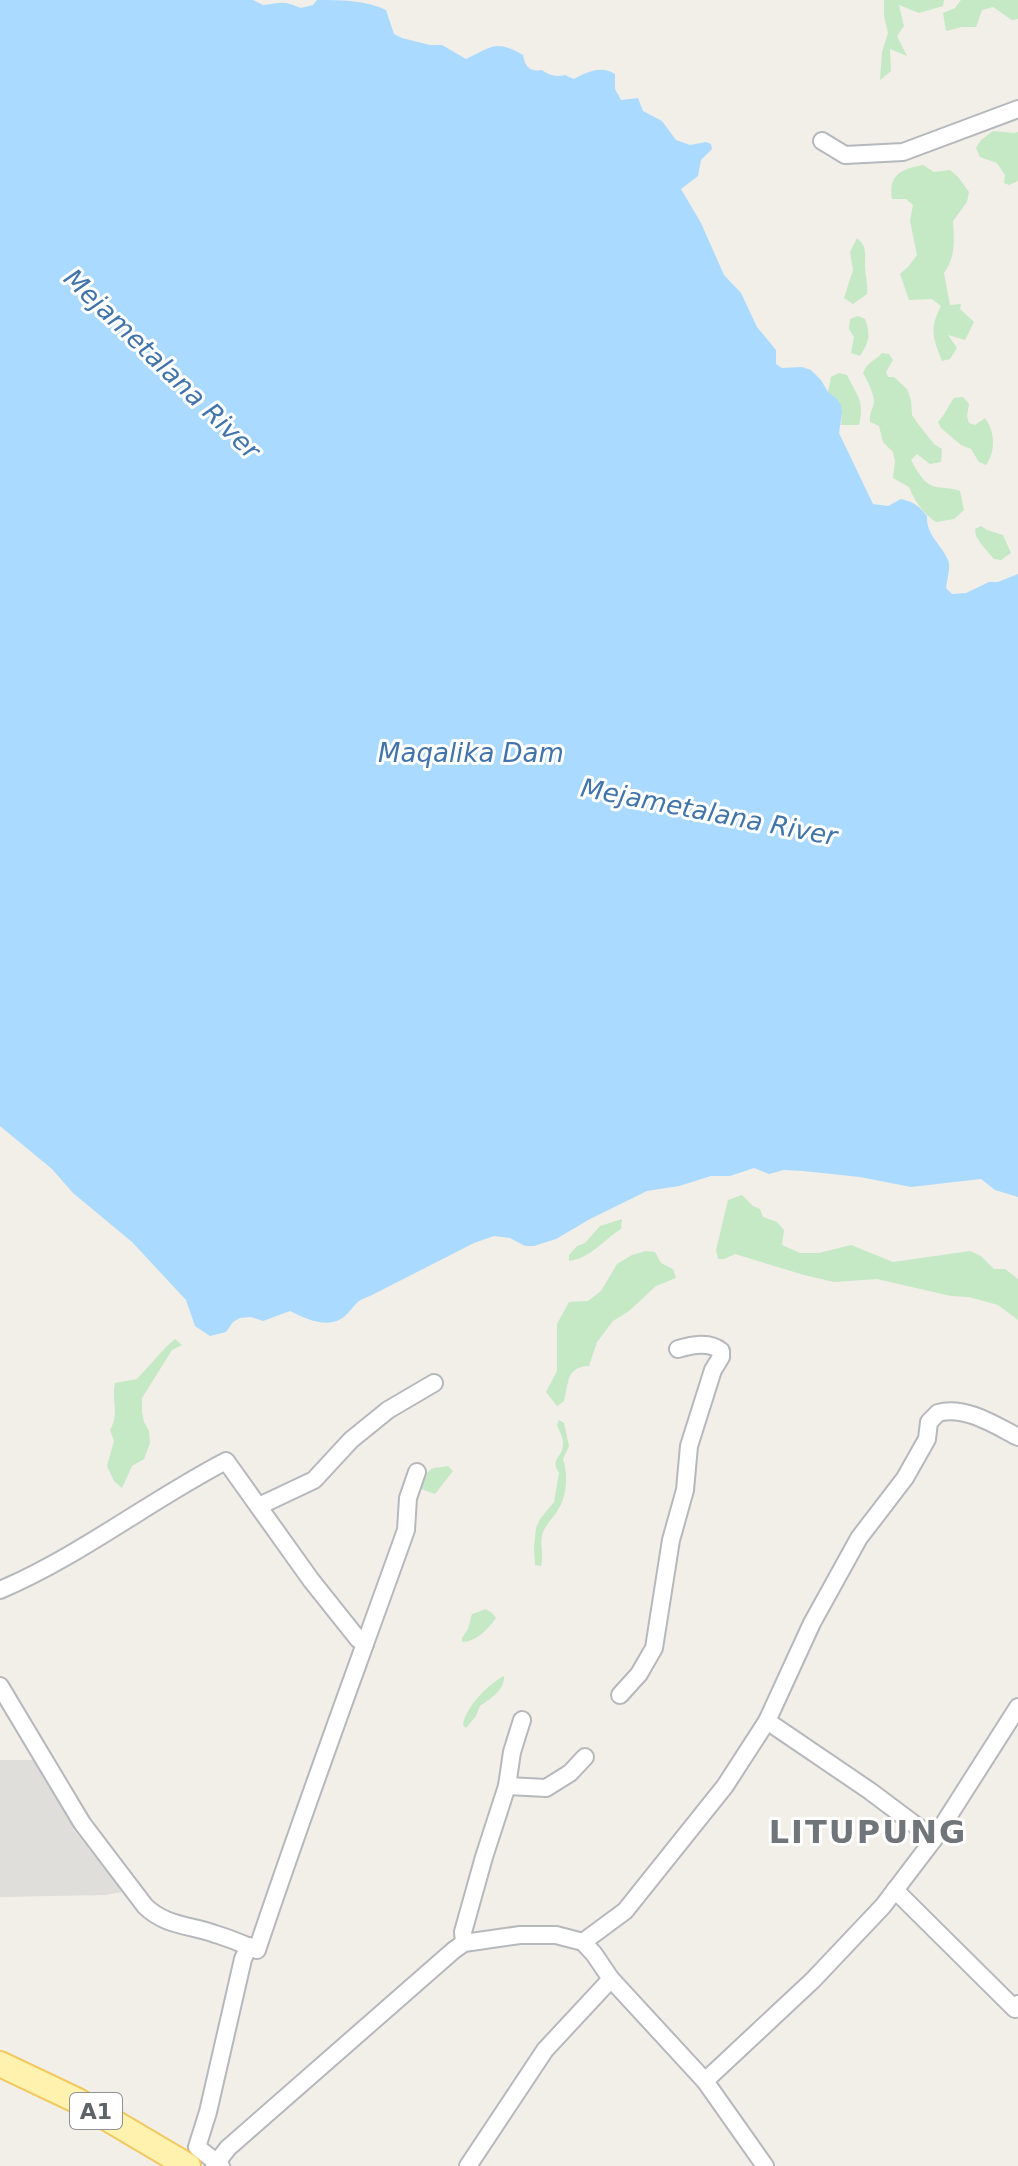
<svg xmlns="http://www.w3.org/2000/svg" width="1018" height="2166" font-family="'DejaVu Sans',sans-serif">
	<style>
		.industrial { fill: #e0deda }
		.green { fill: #c5e8c5 }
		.water { fill: #aadaff }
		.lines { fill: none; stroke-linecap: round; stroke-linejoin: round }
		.minor-casing { stroke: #b5b8bc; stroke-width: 20 }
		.primary-casing { stroke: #f2c960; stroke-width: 28 }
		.minor { stroke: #fff; stroke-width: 16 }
		.primary { stroke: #fff2af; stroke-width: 24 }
		.labels { text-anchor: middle; stroke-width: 6; stroke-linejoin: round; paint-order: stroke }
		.shield { fill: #fff; stroke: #8f9295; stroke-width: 2 }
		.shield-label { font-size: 22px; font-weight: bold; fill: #5f6368 }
		.water-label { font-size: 26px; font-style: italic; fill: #4174aa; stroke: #fff }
		.district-label { font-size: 32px; font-weight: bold; letter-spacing: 2px; fill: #70757a; stroke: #fff }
	</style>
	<rect width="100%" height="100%" fill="#f1efe8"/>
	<!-- industrial -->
	<polygon class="industrial" points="0,1760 38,1760 61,1797 74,1830 123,1892 105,1895 0,1897"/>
	<!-- green -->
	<g class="green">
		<polygon points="884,0 944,0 943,6 919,13 899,5 904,26 897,36 907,56 890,49 891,71 880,80 882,52 888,33 884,16"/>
		<polygon points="961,0 1018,0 1018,19 1012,20 993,7 982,10 976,27 962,27 946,31 943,13 955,8"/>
		<polygon points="993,131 1014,133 1018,132 1018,181 1009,185 1004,183 1005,175 997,163 980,157 976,148 981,140"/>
		<path d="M 923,165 L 934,172 L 950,170 L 958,177 L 969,192 L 967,202 L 953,221 C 954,241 956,256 944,273 L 950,305 L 961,304 L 960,309 L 974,322 L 965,340 L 948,335 L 957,348 L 950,359 L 942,361 C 933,338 929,329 941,306 L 932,299 L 909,300 L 900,274 L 908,267 L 917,255 L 910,221 L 913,205 L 906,199 L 892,199 C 888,175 901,169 923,165 Z"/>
		<path d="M 857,238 C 867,247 865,252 865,264 C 865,275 868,281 867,294 L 853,304 L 844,298 L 853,270 L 850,252 Z"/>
		<path d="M 858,316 L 865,319 C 871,334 869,343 860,356 L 851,353 L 854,337 L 849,329 L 850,319 Z"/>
		<path d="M 882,353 L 889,354 L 893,360 L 886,372 L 888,377 L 894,377 L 907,389 L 911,400 L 912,415 L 919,425 L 934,444 L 942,449 L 941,462 L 930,464 L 917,454 L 911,460 C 916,469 923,483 933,486 C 942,489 950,487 960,491 L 964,510 L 954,519 L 936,522 C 923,513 915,502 909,487 L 893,478 L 895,461 L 893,452 L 883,442 L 879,426 L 870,422 C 869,412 873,410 874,401 C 874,394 867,379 863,373 C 868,361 874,362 882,353 Z"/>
		<path d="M 839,373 L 847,375 C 857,396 865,401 859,425 L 841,425 L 842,413 L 828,392 L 831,377 Z"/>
		<path d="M 963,397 L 969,404 L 967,416 L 969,423 L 975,425 L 985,418 C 995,432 996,451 986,465 L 979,462 L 971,449 L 961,445 L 941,428 L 938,422 C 945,415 948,406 954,398 Z"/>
		<polygon points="981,526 987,530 1003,535 1011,553 1001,560 994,559 981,544 976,536 975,529"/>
		<polygon points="742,1195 753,1206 760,1209 763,1217 777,1222 784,1230 782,1245 800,1253 819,1253 851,1245 893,1262 970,1251 981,1256 994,1269 1005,1269 1018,1279 1018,1320 998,1305 969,1297 951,1296 877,1279 834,1282 804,1275 735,1254 724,1259 718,1259 716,1250 728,1200"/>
		<path d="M 622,1219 L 621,1229 C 603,1240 591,1258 569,1261 L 569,1255 L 577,1246 L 585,1243 L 600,1226 Z"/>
		<path d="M 646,1251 L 655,1252 L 661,1263 L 673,1269 L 676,1278 L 656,1286 L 629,1311 L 613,1321 L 597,1342 L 589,1366 C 566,1367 569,1382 564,1401 L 557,1406 L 546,1392 L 557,1371 L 557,1324 L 569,1302 L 588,1301 L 601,1291 L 617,1264 L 632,1255 Z"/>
		<path d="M 175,1339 L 182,1345 L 172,1350 L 142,1398 L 142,1412 L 144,1422 L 149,1431 L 150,1443 L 144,1459 L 132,1466 L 122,1488 L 114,1481 L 107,1466 L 114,1441 L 110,1430 C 120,1414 111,1400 115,1383 L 137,1379 L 166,1347 Z"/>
		<path d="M 559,1420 L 564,1423 L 569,1446 L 563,1459 C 568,1473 567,1495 559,1508 C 554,1518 545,1524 542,1535 C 540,1546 544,1555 541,1566 L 535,1565 L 534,1547 L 536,1528 L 540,1519 L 554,1502 L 559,1473 C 550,1459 561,1459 563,1446 C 564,1438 560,1433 557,1425 Z"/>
		<path d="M 448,1466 L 453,1471 L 435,1494 L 421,1489 L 420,1483 C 425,1479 425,1476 429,1471 C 433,1466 442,1468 448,1466 Z"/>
		<path d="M 486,1609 L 492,1613 L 496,1618 C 488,1629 476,1642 462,1642 L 462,1638 L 468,1629 L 472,1614 Z"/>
		<path d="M 504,1676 C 505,1690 490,1699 480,1706 L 476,1716 L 466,1728 L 463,1725 C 465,1708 489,1683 504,1676 Z"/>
	</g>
	<!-- water -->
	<path class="water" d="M 0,0 L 253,0 L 263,5 C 283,3 281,0 301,8 L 313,5 L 317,0 C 340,0 366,0 386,10 L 394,34 L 402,38 L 430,45 L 442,45 L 466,59 C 492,47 495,39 523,55 C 525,67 530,72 542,70 C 550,76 556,77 565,75 L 574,79 C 587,72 601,65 615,74 L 615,89 L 621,100 L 638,98 L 643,111 L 662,121 L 676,140 L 690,145 L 706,142 L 711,144 L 712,149 L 701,160 L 698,176 L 681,189 L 701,223 L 724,275 L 741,293 L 757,327 L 776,350 L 776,364 L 782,368 L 802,367 L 811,370 L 821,380 L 828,392 L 836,398 L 841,405 L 842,413 L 839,433 L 873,504 L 888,506 L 901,499 C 914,502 919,506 927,516 C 926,535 941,544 948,560 C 951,568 947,579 946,588 L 952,594 L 966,593 L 989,582 L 998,582 L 1018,574 L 1018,1197 L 995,1190 L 981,1179 L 911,1187 L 860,1177 L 803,1171 L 784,1170 L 769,1174 L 754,1168 L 730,1176 L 711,1176 L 679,1186 L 647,1191 L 590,1219 L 556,1239 L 534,1246 L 525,1246 L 510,1238 L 494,1236 L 474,1243 L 370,1296 C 353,1302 357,1305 345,1316 C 329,1330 306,1319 290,1311 L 263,1321 L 251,1317 L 240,1318 L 233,1322 L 226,1332 L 210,1336 L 195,1326 L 186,1300 L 132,1242 L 73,1193 L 52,1169 L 0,1126 Z"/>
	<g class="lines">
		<!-- minor casing -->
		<g class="minor-casing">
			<g id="minor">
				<polyline points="822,141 845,155 903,152 1018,109"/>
				<polyline points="259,1506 314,1480 351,1440 388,1410 434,1383"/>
				<path d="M 0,1590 C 80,1556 149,1501 226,1461 L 311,1580 L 358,1639 L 365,1644"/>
				<path d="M 0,1686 L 82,1823 L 145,1906 C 165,1926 190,1925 215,1934 C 229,1938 243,1944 257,1950 C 304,1809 356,1670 406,1530 L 408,1498 L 417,1472"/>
				<path d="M 620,1695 L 639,1674 L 654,1648 L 671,1540 L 685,1490 L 689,1446 L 713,1370 L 721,1357 L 721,1351 C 709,1341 692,1345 678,1349"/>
				<polyline points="507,1786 546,1788 570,1773 585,1757"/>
				<polyline points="934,1839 1018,1707"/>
				<polyline points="895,1890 1015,2009 1018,2004"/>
				<path d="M 583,1942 L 625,1911 L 725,1786 L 767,1721 L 812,1623 L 859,1538 L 905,1478 L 927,1439 L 929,1422 L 938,1413 C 964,1405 995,1425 1018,1437"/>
				<polyline points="464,1943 463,1932 484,1857 507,1786 512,1752 522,1720"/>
				<polyline points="705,2081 765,2166"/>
				<polyline points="214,2166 228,2148 454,1950 464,1943 520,1935 556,1935 583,1942 594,1954 611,1979 705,2081 813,1980 883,1906 934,1839 870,1791 767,1721"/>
				<polyline points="221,2166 197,2147 208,2112 243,1959 249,1946"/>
				<polyline points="468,2166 545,2050 611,1979"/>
			</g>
		</g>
		<!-- primary casing -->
		<g class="primary-casing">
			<polyline id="primary" points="0,2064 78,2101 188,2166"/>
		</g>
		<!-- minor -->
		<use href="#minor" class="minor"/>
		<!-- primary -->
		<use href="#primary" class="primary"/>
	</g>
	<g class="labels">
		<!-- shield labels -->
		<rect class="shield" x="70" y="2093" width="52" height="36" rx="6"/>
		<g class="shield-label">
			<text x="96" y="2119">A1</text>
		</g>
		<!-- water labels -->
		<g class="water-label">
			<text transform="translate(162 364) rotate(44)" y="9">Mejametalana River</text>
			<text x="471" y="762">Maqalika Dam</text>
			<text transform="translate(709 812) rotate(11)" y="9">Mejametalana River</text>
		</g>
		<!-- district labels -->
		<g class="district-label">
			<text x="868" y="1843">LITUPUNG</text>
		</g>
	</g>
</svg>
